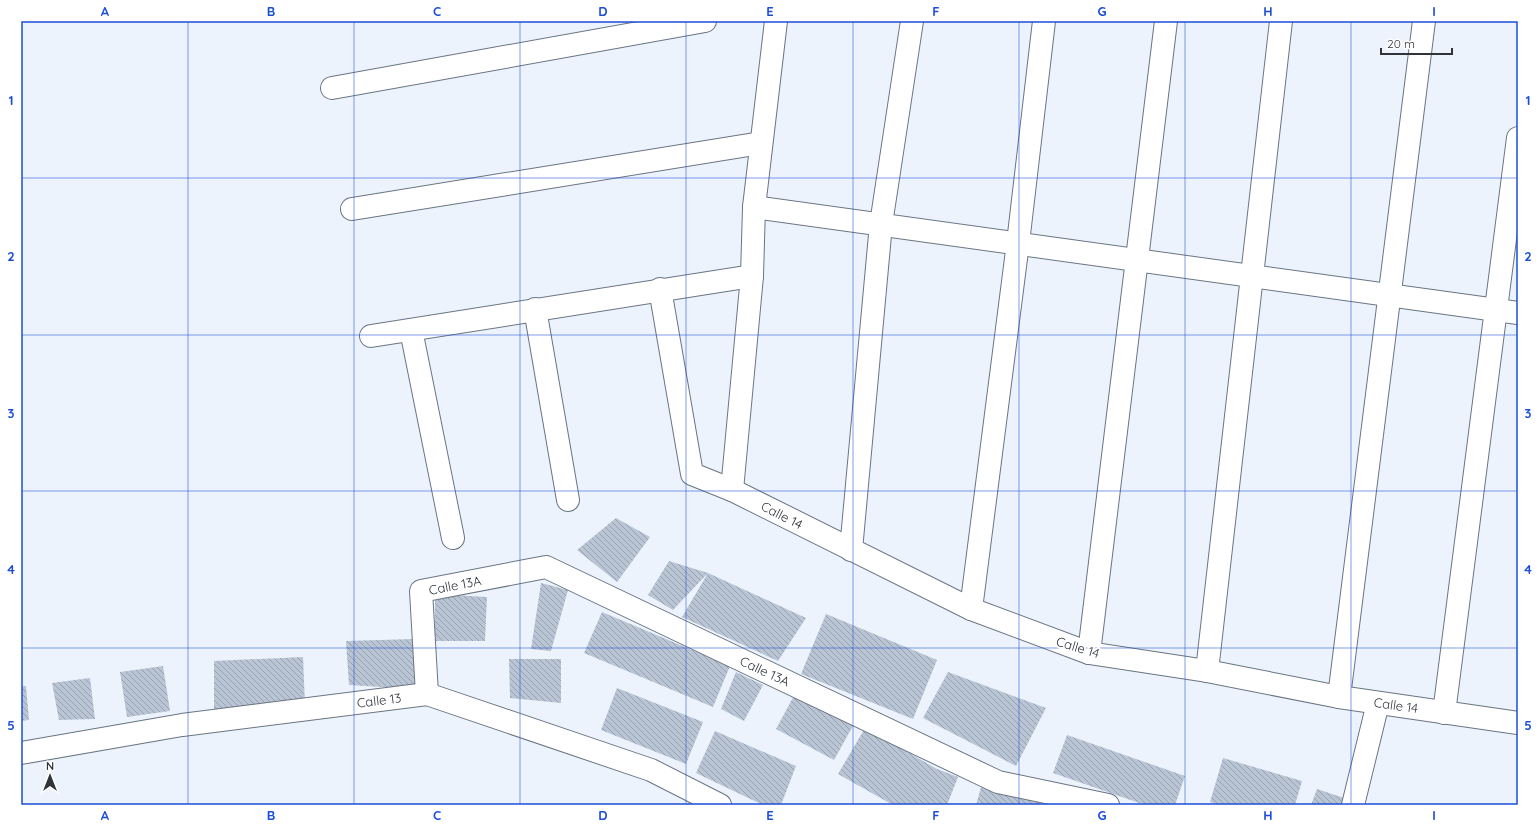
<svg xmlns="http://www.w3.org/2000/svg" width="1539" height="826" font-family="Quicksand,sans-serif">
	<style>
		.building { fill: url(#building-back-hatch) }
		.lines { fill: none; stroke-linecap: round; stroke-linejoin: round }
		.minor-casing { stroke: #6a7583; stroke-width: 24 }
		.minor { stroke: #fff; stroke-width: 22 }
		.grid { fill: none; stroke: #1d4ed8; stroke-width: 1; stroke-opacity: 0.55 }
		.labels { text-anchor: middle; stroke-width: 4; stroke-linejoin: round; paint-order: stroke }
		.street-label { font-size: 13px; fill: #30343a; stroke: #fff }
		.neatline { fill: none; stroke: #1d4ed8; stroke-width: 1.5 }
		.grid-label { font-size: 13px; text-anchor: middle; font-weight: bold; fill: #1d4ed8 }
	</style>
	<defs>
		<pattern id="building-back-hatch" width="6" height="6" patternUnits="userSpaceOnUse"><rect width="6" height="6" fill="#b9c5d5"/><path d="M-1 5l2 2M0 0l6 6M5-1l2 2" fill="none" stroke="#97a1ae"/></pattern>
	</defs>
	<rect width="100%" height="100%" fill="#ecf3fd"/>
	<!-- building -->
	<g class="building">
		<polygon points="616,518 650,537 617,582 577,550"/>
		<polygon points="669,561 708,573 806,618 778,661 682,617 708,573 673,610 648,595"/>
		<polygon points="541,583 568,590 551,651 531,649"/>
		<polygon points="435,594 487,597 485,641 435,641"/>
		<polygon points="602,612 730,666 713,707 584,653"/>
		<polygon points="826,614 937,660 913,719 801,674"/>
		<polygon points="414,639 416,689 349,685 346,641"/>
		<polygon points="303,657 305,706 214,713 214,661"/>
		<polygon points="509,659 561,659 561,703 510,698"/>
		<polygon points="163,666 170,711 127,717 120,672"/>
		<polygon points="736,672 763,685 744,721 721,709"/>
		<polygon points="948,672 1046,708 1016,766 923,718"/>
		<polygon points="90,678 95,719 59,720 52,683"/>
		<polygon points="21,686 26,686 29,720 21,721"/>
		<polygon points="617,688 703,722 686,764 601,730"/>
		<polygon points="796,692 854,724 834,760 776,729"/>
		<polygon points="865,728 937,769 958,777 947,805 893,805 838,774"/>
		<polygon points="715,731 796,766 781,805 763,805 696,773"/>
		<polygon points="1067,735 1185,776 1175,805 1145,805 1053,773"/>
		<polygon points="1223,758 1302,781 1295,805 1219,805 1210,802"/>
		<polygon points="982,784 1041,802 1040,805 976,805"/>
		<polygon points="1317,789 1347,799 1345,805 1311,805"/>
	</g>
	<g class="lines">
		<!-- minor casing -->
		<g class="minor-casing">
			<g id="minor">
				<polyline points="332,88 705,21"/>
				<polyline points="754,207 1518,313"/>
				<polyline points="352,209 761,143"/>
				<polyline points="660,289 692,474 732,490 971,609 1089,653 1207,671 1339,697 1518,723"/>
				<polyline points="535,309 568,500"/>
				<polyline points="411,330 453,538"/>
				<polyline points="371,336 752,276"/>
				<polyline points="732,490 752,276 754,207 776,21"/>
				<polyline points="851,550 881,224 912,21"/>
				<polyline points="971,609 1018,243 1044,21"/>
				<polyline points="1089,653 1166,21"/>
				<polyline points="1207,671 1281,21"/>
				<polyline points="427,694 421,591 546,567 998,782 1108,805"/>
				<polyline points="1339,697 1424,21"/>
				<polyline points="1444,713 1518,138"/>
				<polyline points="21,753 182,725 427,694 651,770 720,805"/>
				<polyline points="1353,805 1378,703"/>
			</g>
		</g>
		<!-- minor -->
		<use href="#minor" class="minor"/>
	</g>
	<!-- grid -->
	<path class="grid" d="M 188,21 L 188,805M 354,21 L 354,805M 520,21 L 520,805M 686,21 L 686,805M 853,21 L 853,805M 1019,21 L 1019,805M 1185,21 L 1185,805M 1351,21 L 1351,805M 21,178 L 1518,178M 21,335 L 1518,335M 21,491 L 1518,491M 21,648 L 1518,648"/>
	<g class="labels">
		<!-- street labels -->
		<g class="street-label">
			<text transform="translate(782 515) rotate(27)" y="5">Calle 14</text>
			<text transform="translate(455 585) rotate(-11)" y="5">Calle 13A</text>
			<text transform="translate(1078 647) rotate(17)" y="5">Calle 14</text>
			<text transform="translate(765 671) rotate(25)" y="5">Calle 13A</text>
			<text transform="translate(379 700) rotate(-7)" y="5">Calle 13</text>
			<text transform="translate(1396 705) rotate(8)" y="5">Calle 14</text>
		</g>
	</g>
	<!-- border -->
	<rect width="1539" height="826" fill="none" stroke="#ffffff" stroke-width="44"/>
	<!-- north arrow -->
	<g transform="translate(50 776)" stroke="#ffffff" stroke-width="3" paint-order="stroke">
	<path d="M0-3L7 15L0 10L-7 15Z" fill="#30343a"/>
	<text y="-6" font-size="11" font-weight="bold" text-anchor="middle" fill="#30343a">N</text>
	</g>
	<!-- scale -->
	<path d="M1381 48v6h71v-6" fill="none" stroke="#30343a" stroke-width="2"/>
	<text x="1387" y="48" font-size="12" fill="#30343a" stroke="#ffffff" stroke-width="3" paint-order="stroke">20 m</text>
	<rect x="22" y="22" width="1495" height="782" class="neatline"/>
	<g class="grid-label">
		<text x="105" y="16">A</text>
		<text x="271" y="16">B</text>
		<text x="437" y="16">C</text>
		<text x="603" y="16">D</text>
		<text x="770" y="16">E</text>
		<text x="936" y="16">F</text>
		<text x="1102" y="16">G</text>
		<text x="1268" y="16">H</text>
		<text x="1434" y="16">I</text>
		<text x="11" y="105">1</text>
		<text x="1528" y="105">1</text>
		<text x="11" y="261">2</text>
		<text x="1528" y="261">2</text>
		<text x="11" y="418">3</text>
		<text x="1528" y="418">3</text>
		<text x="11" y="574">4</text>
		<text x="1528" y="574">4</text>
		<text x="11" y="730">5</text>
		<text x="1528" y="730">5</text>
		<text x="105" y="820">A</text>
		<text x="271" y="820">B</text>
		<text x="437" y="820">C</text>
		<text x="603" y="820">D</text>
		<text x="770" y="820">E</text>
		<text x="936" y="820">F</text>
		<text x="1102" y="820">G</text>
		<text x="1268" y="820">H</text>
		<text x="1434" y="820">I</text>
	</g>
</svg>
